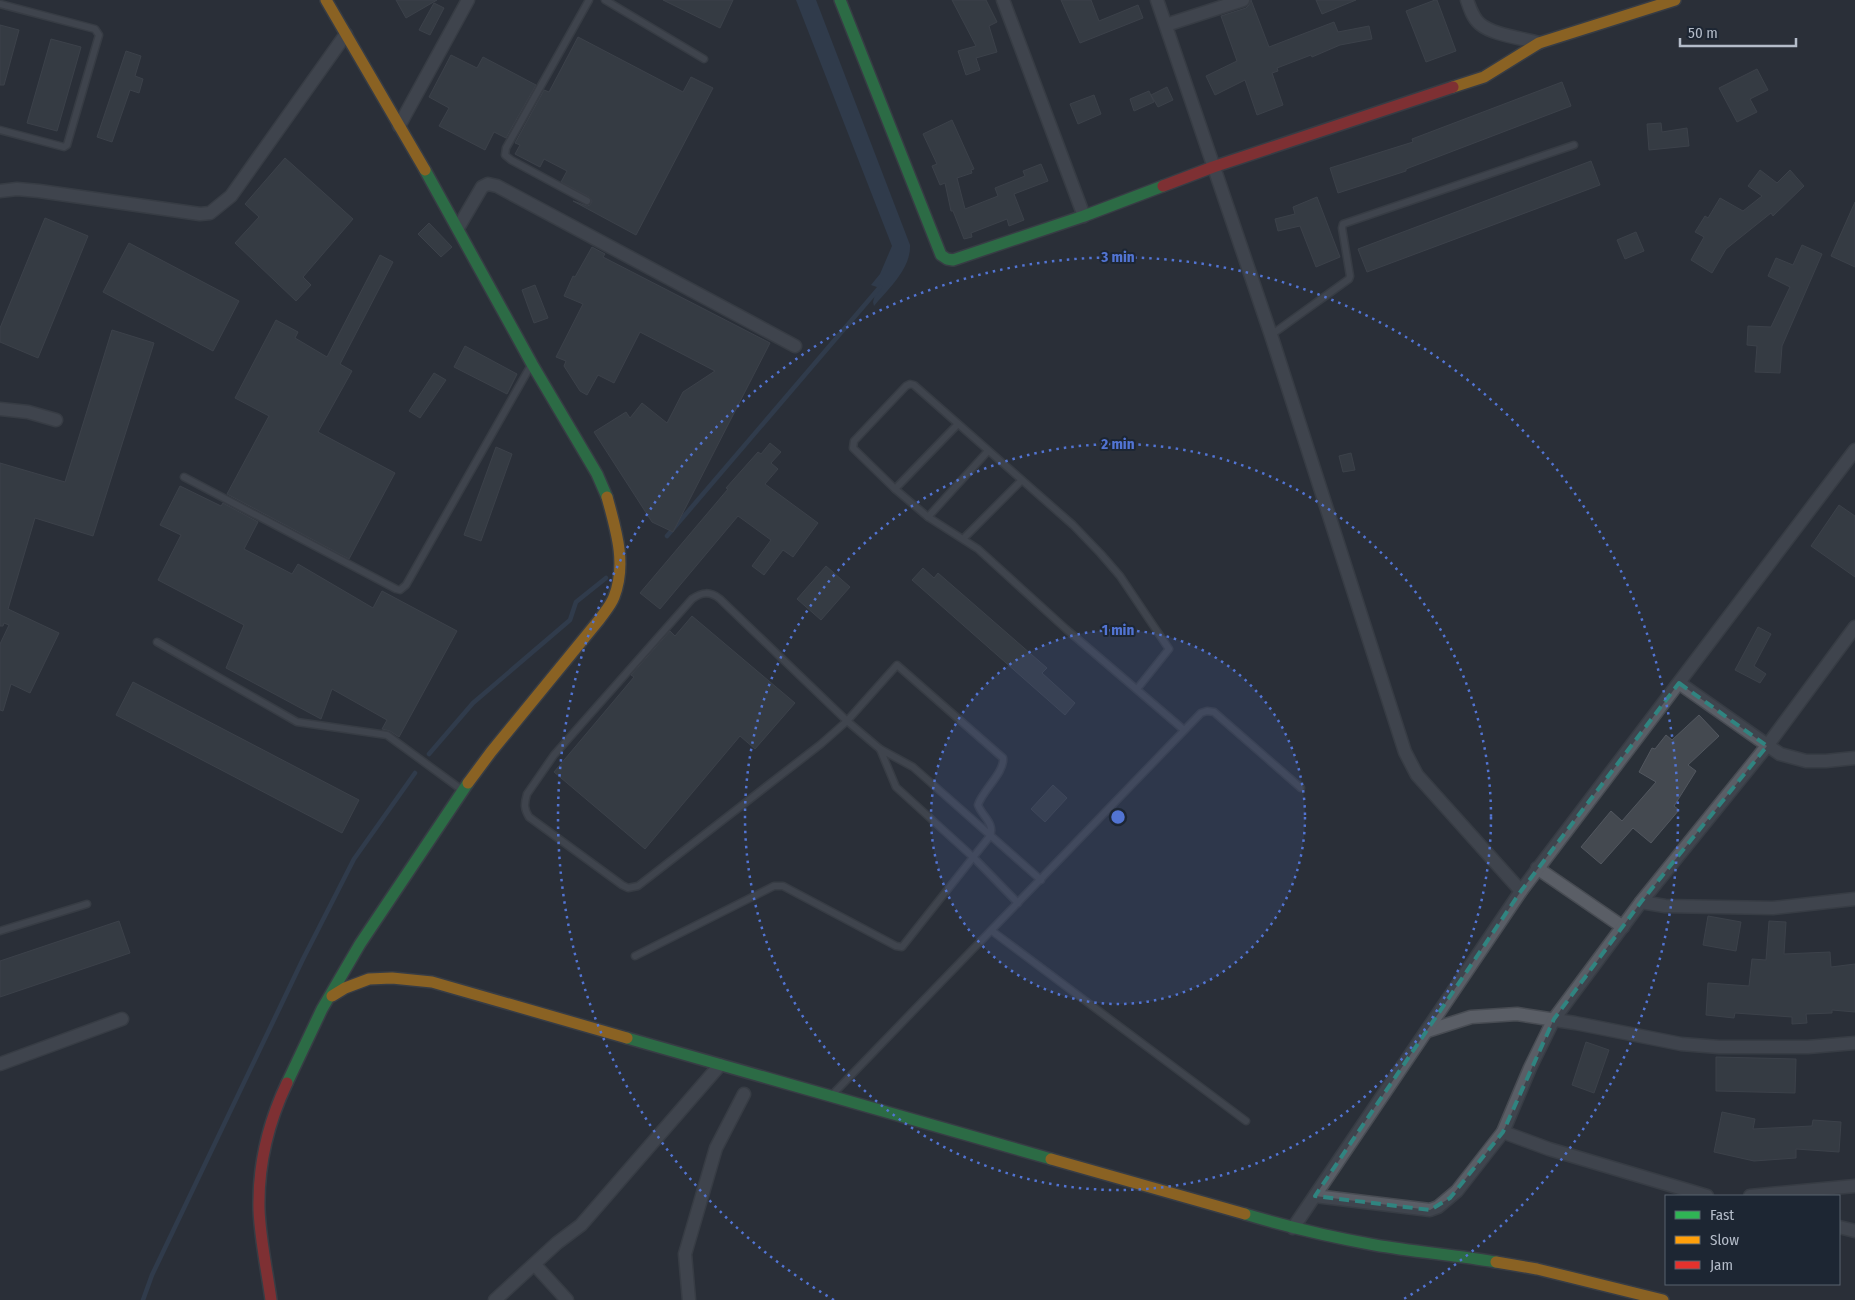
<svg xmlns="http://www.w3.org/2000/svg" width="1855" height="1300" font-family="'Fira Sans Condensed',sans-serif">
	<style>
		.water { fill: #384963 }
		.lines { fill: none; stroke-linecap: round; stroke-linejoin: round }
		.stream { stroke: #384963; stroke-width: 4.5 }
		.building { fill: #444950; stroke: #52575f }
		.lane-casing { stroke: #484c53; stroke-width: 9 }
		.street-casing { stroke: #484c53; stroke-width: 15 }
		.fast-casing { stroke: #484c53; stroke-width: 14 }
		.slow-casing { stroke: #484c53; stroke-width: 14 }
		.jam-casing { stroke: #484c53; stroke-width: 14 }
		.lane { stroke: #5a5e66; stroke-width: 6 }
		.street { stroke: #5a5e66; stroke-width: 12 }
		.fast { stroke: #30b455; stroke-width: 11 }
		.slow { stroke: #ff9f0a; stroke-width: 11 }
		.jam { stroke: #e5322d; stroke-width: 11 }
		.marked { fill: none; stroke: #308480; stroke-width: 4; stroke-dasharray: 10 6; stroke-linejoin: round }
		.ring { fill: none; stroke: #5274d3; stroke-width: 2.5; stroke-dasharray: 2.5 5 }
		.centre { fill: #5274d3; stroke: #1d2633; stroke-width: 2.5 }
		.ring-label { font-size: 15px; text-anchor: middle; font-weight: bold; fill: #5274d3; stroke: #1d2633; stroke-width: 4; stroke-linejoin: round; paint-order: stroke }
	</style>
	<rect width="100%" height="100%" fill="#2a3038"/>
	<!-- water -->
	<path class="water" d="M 796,0 L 816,0 L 910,245 C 911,269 888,289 874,306 L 873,302 L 877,287 L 871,285 L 880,274 L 892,246 Z"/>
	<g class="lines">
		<!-- stream -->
		<g class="stream">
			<polyline points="667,536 880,287"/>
			<polyline points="429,754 473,703 570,620 576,602 606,578"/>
			<polyline points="143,1300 152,1275 303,959 354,859 415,773"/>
		</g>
	</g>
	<!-- building -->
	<g class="building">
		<polygon points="396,0 437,0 406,18"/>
		<polygon points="663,0 733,0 720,28"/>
		<polygon points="952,0 986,0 997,22 989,26 997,52 976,58 980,70 966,75 958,51 976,46"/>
		<polygon points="1061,0 1091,0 1099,21 1138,5 1143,18 1080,43"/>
		<polygon points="1251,0 1269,47 1334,22 1338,32 1369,26 1372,39 1340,45 1312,57 1311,55 1277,68 1278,71 1272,73 1283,105 1257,115 1245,80 1215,95 1206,76 1237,61 1221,16 1246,8 1249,5"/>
		<polygon points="1316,0 1356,0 1322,14"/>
		<polygon points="1435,0 1437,0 1456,51 1426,62 1406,11"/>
		<polygon points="434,3 444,8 430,35 419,30"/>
		<polygon points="0,25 19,30 4,85 0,85"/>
		<polygon points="578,37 683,92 691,77 713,88 636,235 573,201 587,206 590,205 592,201 589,197 561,182 567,171 544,159 540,167 515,154 520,145 515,143 544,90 549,92"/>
		<polygon points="51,39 81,47 57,131 27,123"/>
		<polygon points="126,51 141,56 135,76 143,79 139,93 130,90 112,142 97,137"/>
		<polygon points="451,55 477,68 483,57 536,85 506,138 494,132 485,150 439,126 449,108 429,97"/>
		<polygon points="1757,69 1768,90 1750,99 1757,112 1737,122 1719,88"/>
		<polygon points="1562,82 1571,106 1406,169 1406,171 1338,193 1330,168 1413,142 1412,139"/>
		<polygon points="1167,87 1173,100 1158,107 1151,95"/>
		<polygon points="1149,91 1154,102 1134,111 1130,99"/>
		<polygon points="1094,95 1101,114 1078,124 1070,104"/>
		<polygon points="952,120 974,169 971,170 972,173 957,178 965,209 998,196 995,188 1025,176 1023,171 1041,164 1048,181 1014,194 1024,220 1009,226 1007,219 971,233 972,237 964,239 953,211 951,211 945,183 940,185 932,166 937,164 923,134"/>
		<polygon points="1661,123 1662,132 1687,128 1689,146 1649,150 1647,124"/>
		<polygon points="285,158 353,219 303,277 311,285 296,301 235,243 259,217 245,204"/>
		<polygon points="1591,161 1600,185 1367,272 1358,249"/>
		<polygon points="1760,170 1777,183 1790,170 1804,186 1773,216 1771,213 1726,249 1712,273 1691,260 1704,237 1695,232 1705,216 1708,218 1720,198 1743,211 1762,196 1748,186"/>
		<polygon points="1317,197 1340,257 1316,267 1300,226 1278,231 1275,219 1295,214 1293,207"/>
		<polygon points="1855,202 1855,267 1831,256"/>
		<polygon points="45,218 88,236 38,358 0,342 0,328"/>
		<polygon points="429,223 452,247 441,257 418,234"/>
		<polygon points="1636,232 1644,251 1625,259 1617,240"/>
		<polygon points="129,243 239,301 213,351 103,292"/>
		<polygon points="1802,245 1822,254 1782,346 1780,373 1755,372 1757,346 1747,345 1748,326 1771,327 1790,287 1768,276 1776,258 1793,265"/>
		<polygon points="592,247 605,254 603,257 770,343 673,532 652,522 594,432 626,412 630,418 642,403 667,423 683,392 715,371 640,332 614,383 598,375 587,395 580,391 564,366 566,361 556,357 583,304 564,296 573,276 575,277"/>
		<polygon points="380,255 393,262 340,364 352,371 318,432 395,473 349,559 227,494 269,416 235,398 276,320 298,332 295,338 327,357"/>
		<polygon points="535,285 548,318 534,323 522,290"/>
		<polygon points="112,330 154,343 93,536 35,518 8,609 59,633 30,693 11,684 3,711 0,710 0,644 9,625 4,623 3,626 0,626 0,463 65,482"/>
		<polygon points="465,346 517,374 507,394 454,367"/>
		<polygon points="434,373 446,380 420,418 409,411"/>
		<polygon points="770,443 781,452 771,463 778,469 765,484 818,523 793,557 783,550 764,575 752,566 771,540 738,516 660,609 640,593 728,489 726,488 758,452 761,454"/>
		<polygon points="496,447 512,454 481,541 464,535"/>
		<polygon points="1351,453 1355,470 1343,472 1339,456"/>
		<polygon points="180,486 221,506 223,503 258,522 244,549 292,574 298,564 373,608 382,591 457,631 399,737 390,731 382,729 387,720 332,689 321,719 226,668 244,625 158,580 181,535 160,525"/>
		<polygon points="1839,505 1855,516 1855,577 1811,546"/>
		<polygon points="826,566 850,587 821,620 797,599"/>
		<polygon points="923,568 934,578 938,573 1047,668 1042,673 1075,703 1065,715 912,580"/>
		<polygon points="692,616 795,703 755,749 740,736 645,849 554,772 634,677 631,675 670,631 675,636"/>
		<polygon points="1758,627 1771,634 1754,666 1766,674 1760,683 1735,670"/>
		<polygon points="133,682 359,800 342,833 116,715"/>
		<polygon points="1699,715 1719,736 1688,765 1696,771 1674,806 1679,810 1651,843 1633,828 1601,864 1581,847 1611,811 1622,821 1656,782 1639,772 1652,748 1655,749 1666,735 1672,740"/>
		<polygon points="1053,785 1067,798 1045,822 1031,809"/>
		<polygon points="1708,916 1741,922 1736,951 1703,945"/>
		<polygon points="119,921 130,953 0,997 0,961"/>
		<polygon points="1769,921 1786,922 1784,954 1830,952 1831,967 1855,964 1855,1012 1832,1010 1832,1013 1806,1014 1807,1023 1792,1024 1792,1017 1735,1013 1734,1018 1706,1015 1708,983 1749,986 1752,959 1766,960"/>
		<polygon points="1586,1042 1609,1050 1594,1093 1572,1085"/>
		<polygon points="1716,1057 1796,1059 1795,1093 1716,1091"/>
		<polygon points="1722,1112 1755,1119 1753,1129 1812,1126 1813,1120 1841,1122 1839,1152 1796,1149 1796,1158 1754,1161 1714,1152"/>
	</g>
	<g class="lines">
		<!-- lane casing -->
		<g class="lane-casing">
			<g id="lane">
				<polyline points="605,0 704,59"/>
				<polyline points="0,4 95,29 99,35 67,145 64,147 0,130"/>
				<polyline points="587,201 511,160 505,155 506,148 589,0"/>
				<polyline points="1271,335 1349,279 1350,276 1342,228 1343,224 1574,145"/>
				<polyline points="184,477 396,589 400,590 406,585 530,367"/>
				<polyline points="895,489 958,424"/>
				<polyline points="928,517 988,451"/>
				<polyline points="964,538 1021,481"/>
				<polyline points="157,642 297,722 387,735 462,790"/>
				<polyline points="1137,689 1169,649 1120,576 1100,553 1073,525 914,385 910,384 906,386 854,441 853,448 895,489 928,517 978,549 1066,629 1184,730"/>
				<polyline points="880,749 896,787 974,858 1018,903"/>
				<polyline points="0,931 87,904"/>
				<polyline points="992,931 1246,1121"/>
				<path d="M 635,956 L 774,886 L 783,886 L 896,946 L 902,947 L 990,836 C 995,823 982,816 978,805 C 982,791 1005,772 1003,758 L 897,665 L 847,721 L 821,744 L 638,886 L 628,888 L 622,885 L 529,817 C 524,809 524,804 527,794 L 554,755 L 692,599 C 702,592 710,591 720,599 L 847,721 L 880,749 L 913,767 L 1041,880"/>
				<polyline points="832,1095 1201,713 1207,711 1214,712 1301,788"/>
			</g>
		</g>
		<!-- street casing -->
		<g class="street-casing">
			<g id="street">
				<polyline points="1003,0 1084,216"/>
				<polyline points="1157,0 1271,335 1405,752 1417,775 1521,891"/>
				<path d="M 1467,0 C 1470,9 1473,18 1480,24 C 1493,35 1522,38 1539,43"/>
				<polyline points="1166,25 1243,0"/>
				<polyline points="399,126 468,0"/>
				<polyline points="0,191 17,189 39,191 200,214 210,213 231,196 346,34"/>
				<polyline points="458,228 482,187 488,184 497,186 795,346"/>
				<polyline points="0,409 28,412 56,420"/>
				<polyline points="1679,683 1780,754 1806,761 1826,761 1855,758"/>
				<polyline points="1537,868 1623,927"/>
				<polyline points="1641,902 1665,906 1773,908 1855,899"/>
				<polyline points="1427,1031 1471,1017 1517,1014 1575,1023 1681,1044 1719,1047 1808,1047 1855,1043"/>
				<polyline points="0,1064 122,1019"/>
				<polyline points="1503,1132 1549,1149 1707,1196"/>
				<polyline points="1315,1196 1430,1210 1438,1207 1457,1191 1503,1132 1530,1068 1554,1019 1641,902 1767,746 1855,627"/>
				<polyline points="1750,1196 1855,1186"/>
				<polyline points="1839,1227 1855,1231"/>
				<polyline points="1293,1228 1521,891 1855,450"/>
				<polyline points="535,1265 567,1300"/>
				<polyline points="495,1300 557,1243 581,1225 720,1065"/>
				<polyline points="689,1300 685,1254 716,1148 744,1094"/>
			</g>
		</g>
		<!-- fast casing -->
		<g class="fast-casing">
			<g id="fast">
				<polyline points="840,0 941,255 947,259 953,260 1084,216 1163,186"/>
				<polyline points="425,170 532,364 597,474 607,497"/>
				<polyline points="627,1038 1051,1159"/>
				<polyline points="287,1083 322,1009 360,944 468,783"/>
				<path d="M 1245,1214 C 1288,1227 1331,1237 1375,1245 C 1415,1252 1456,1255 1496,1262"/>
			</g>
		</g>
		<!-- slow casing -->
		<g class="slow-casing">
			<g id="slow">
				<polyline points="326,0 425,170"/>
				<polyline points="1453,87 1484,77 1539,43 1675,0"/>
				<path d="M 468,783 L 491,752 L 599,620 C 604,613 611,605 614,597 C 627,564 616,530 607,497"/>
				<polyline points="332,996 345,988 369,979 392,978 432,982 627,1038"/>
				<polyline points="1051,1159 1245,1214"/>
				<polyline points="1496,1262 1537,1269 1663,1300"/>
			</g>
		</g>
		<!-- jam casing -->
		<g class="jam-casing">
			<g id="jam">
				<polyline points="1163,186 1213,167 1453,87"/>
				<path d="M 271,1300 C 267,1270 260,1239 259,1209 C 258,1164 268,1123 287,1083"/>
			</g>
		</g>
		<!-- lane -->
		<use href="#lane" class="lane"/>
		<!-- street -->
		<use href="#street" class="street"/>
		<!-- fast -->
		<use href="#fast" class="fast"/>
		<!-- slow -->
		<use href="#slow" class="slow"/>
		<!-- jam -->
		<use href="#jam" class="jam"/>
	</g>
	<!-- marked area -->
	<path d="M0 0H1855V1300H0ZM 1679,683 L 1767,746 L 1641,902 L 1554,1019 L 1503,1132 L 1450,1198 L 1430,1210 L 1315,1196 L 1521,891 Z" fill="#2a3038" fill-opacity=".55" fill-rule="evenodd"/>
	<path class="marked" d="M 1679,683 L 1767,746 L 1641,902 L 1554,1019 L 1503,1132 L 1450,1198 L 1430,1210 L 1315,1196 L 1521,891 Z"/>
	<!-- distance rings -->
	<circle cx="1118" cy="817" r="187" fill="#5274d3" fill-opacity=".12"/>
	<g class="ring">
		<circle cx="1118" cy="817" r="187"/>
		<circle cx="1118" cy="817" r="373"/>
		<path d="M834 1300A560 560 0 1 1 1402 1300"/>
	</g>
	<circle cx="1118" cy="817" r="8" class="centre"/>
	<g class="ring-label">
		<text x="1118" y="262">3 min</text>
		<text x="1118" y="449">2 min</text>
		<text x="1118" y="635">1 min</text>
	</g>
	<!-- legend -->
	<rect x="1665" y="1195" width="175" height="90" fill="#1d2633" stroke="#59626f"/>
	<rect x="1675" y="1211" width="25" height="8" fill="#30b455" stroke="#59626f"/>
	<text x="1710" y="1220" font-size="15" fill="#b4bcc9">Fast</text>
	<rect x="1675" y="1236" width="25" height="8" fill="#ff9f0a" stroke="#59626f"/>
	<text x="1710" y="1245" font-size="15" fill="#b4bcc9">Slow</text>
	<rect x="1675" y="1261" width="25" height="8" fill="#e5322d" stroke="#59626f"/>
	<text x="1710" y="1270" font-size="15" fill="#b4bcc9">Jam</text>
	<!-- scale -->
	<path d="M1680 38v8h116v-8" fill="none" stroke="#b4bcc9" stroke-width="2.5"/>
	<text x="1688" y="38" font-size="15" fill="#b4bcc9" stroke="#1d2633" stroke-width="4" paint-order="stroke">50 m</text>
</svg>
